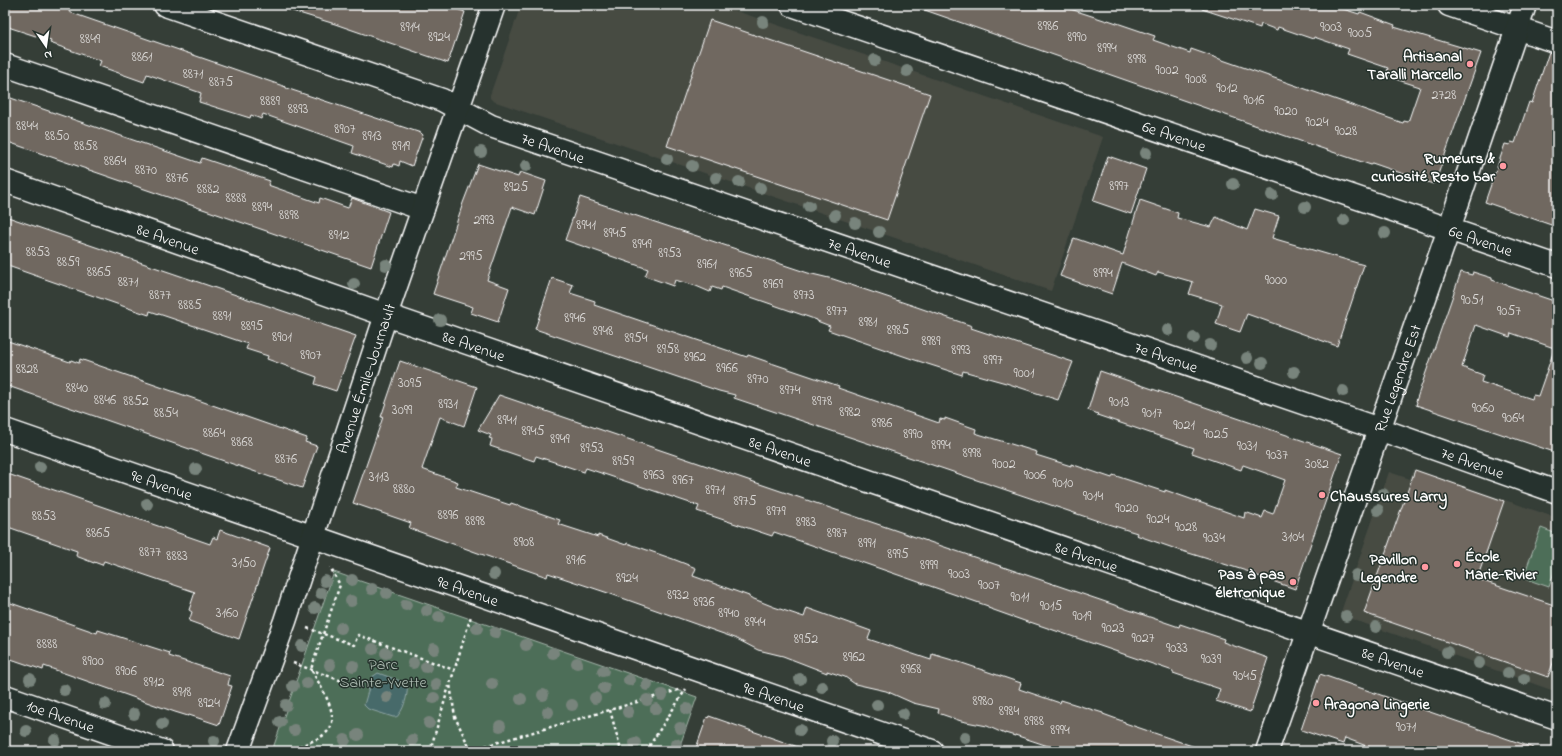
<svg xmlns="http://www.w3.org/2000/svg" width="1562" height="756" font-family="'Indie Flower',sans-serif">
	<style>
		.built { fill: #474b43 }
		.green { fill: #4e6e58; stroke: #a6b6ac }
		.water { fill: #466a6a; stroke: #90a6a6 }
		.building { fill: #706860; stroke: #fff }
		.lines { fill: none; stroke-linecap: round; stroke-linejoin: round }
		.minor-casing { stroke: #fff; stroke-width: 25 }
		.path { stroke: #fff; stroke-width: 2.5; stroke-dasharray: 3 3; stroke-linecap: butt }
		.minor { stroke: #26332d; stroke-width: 22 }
		.tree { fill: #78847c }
		.poi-dot { fill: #ff9aa2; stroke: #26332d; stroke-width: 1.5 }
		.labels { text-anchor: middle; stroke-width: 3; stroke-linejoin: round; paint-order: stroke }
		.number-label { font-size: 14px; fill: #dbd9d7 }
		.poi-label { font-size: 16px; font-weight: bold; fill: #fff; stroke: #26332d; text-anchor: end }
		.street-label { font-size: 16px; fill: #fff; stroke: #26332d }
		.park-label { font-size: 16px; fill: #afbeb4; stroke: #26332d }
	</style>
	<rect width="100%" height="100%" fill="#353e37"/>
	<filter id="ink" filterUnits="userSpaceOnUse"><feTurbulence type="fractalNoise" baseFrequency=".025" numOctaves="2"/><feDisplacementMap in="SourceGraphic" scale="8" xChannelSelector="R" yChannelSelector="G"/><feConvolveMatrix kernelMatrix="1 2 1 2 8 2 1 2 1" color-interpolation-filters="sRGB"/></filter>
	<g filter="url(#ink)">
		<!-- built -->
		<g class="built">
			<polygon points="521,5 719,5 1103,137 1051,291 493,101 490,98 490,95"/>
			<polygon points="1414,469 1557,518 1557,692 1343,616 1342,609 1389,472 1410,479"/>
		</g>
		<!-- green -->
		<g class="green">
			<polygon points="1541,528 1557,534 1557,563 1549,587 1523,578"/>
			<polygon points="334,572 697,697 678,751 272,751"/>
		</g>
		<!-- water -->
		<path class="water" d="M 378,673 L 406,683 C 410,689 404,709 399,714 C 398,717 396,717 393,717 L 368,709 L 364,705 L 372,677 Z"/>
		<!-- building -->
		<g class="building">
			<polygon points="5,5 57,5 70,9 69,12 286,87 286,88 421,133 423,135 412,166 400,161 399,166 394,164 393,167 352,153 354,146 263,114 261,119 251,115 250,118 199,102 201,93 147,74 144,82 99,66 101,61 50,43 51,41 5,26"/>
			<polygon points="289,5 445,5 465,12 448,63 335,24 289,10"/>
			<polygon points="920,5 1058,5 1107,21 1108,20 1155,36 1153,40 1190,53 1191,49 1403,123 1404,121 1408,122 1420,87 1389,77 1391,73 1387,72 1388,68 1347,54 1349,49 1314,37 1313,39 1278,27 1277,30 1261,24 1260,28 1202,9 1203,5 1331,5 1359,14 1360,12 1395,25 1394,27 1481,53 1435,183 1434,182 1433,184 1372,163 1371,165 1303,142 919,8"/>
			<polygon points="710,20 930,94 887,220 667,146"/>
			<polygon points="1549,52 1557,54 1557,227 1485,202 1505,144 1510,145 1511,142 1515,143 1529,102 1532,103"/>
			<polygon points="5,96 200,163 202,158 270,181 268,185 319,203 320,198 348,208 352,198 389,212 371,267 5,141"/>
			<polygon points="1108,156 1146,169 1131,214 1093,201"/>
			<polygon points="478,164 518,177 520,172 546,181 535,215 512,207 487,280 509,288 498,322 471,313 473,307 433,294 463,203"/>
			<polygon points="580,197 808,273 833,279 911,305 972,326 971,328 1073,362 1058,400 1006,383 963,371 962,375 912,359 828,330 830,326 817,321 817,320 722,287 721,290 712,287 710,292 696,286 675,280 673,286 645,276 648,269 565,240"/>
			<polygon points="1140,200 1178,213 1177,218 1211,227 1216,217 1247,230 1255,209 1279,216 1272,238 1364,265 1337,346 1247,314 1240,332 1216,324 1222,304 1189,294 1193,282 1158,272 1156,276 1122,263 1112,294 1060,276 1074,238 1123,255"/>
			<polygon points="5,216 356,336 336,391 315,384 317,377 267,359 268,356 246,349 248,344 150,311 149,315 134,310 5,265"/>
			<polygon points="1461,272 1472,275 1473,272 1492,278 1492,280 1557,302 1557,349 1511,333 1510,337 1476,325 1462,367 1483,375 1481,382 1532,399 1533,395 1538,396 1554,350 1557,350 1557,453 1416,405 1417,402 1416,401"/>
			<polygon points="552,278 573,285 570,293 595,301 594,305 747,357 748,355 774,364 839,386 838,388 939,423 940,419 945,420 945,418 976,429 975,433 1037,452 1036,455 1071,466 1071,464 1112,478 1113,475 1165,492 1165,490 1244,518 1245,512 1262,518 1265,511 1273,514 1285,480 1243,465 1241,470 1192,453 1194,448 1097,415 1098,414 1088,410 1100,371 1342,454 1295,589 1255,575 1256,574 1179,550 1136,535 1137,533 1098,521 734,398 735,395 719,391 535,329"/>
			<polygon points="5,340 70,362 71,360 79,363 80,359 307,438 305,442 317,446 302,488 5,385"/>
			<polygon points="400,361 477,387 464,426 440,417 422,469 458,482 456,487 510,505 511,503 560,520 558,524 598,537 598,535 626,545 627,543 673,559 696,568 693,576 749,596 749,597 774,607 804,617 807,608 871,631 868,639 931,660 932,654 959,662 1021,683 1019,689 1060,703 1061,700 1103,713 1103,714 1125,722 1125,723 1198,748 1198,751 1063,751 1015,735 1015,736 1005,733 1005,734 987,726 961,721 938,713 939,709 913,703 886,691 855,684 845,677 827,671 827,673 783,656 758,650 735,638 608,593 548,573 547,577 478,553 409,528 411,523 353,503 383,417 381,417"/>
			<polygon points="499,395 1179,627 1180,624 1224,639 1223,642 1268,658 1250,712 1216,701 1220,689 1173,673 1173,671 1030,622 1030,623 988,608 988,606 774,532 772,536 697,511 699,506 586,468 584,472 536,456 534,461 490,446 492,439 489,438 491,435 478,430"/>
			<polygon points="1415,470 1504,501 1477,579 1557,606 1557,652 1548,677 1364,613"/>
			<polygon points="5,473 210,544 213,537 217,539 220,530 270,548 239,639 189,621 192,612 189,610 195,592 104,561 102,565 94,562 94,563 76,556 77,551 5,526"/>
			<polygon points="5,601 97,633 98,630 170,653 169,656 230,676 228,685 232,686 219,725 189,715 188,716 175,712 44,666 43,670 5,657"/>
			<polygon points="1320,674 1534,748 1534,751 1380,751 1345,738 1343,744 1301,730"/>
			<polygon points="709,716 801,748 800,751 695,751 707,717 708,718"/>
		</g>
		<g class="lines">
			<!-- minor casing -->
			<g class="minor-casing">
				<g id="minor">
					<path id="s1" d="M 165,5 L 442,100 L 491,126 L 1379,429 L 1557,492"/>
					<path id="s2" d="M 792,5 L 1557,266"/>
					<polyline points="1449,5 1557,42"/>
					<polyline points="5,65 423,209"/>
					<path id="s3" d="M 5,181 L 386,315 L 1557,718"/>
					<path id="s4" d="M 5,430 L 932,751"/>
					<path id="s5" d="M 5,696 L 162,751"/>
					<path id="s6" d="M 238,751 L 285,621 L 386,315 L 494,5"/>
					<path id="s7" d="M 1267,751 L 1449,229 L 1525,5"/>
				</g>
			</g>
			<!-- path -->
			<g class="path">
				<polyline points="307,628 354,645 358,635 454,670"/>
				<polyline points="293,663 353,685"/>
				<polyline points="610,710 621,751"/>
				<path d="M 288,751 C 300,745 318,741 327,732 C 343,717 318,683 311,669 L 340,585 L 330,567"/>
				<polyline points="430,751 449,686"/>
				<polyline points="468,751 682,689"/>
				<polyline points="471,751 455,717 450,684 471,616"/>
				<polyline points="646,751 686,689"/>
			</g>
			<!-- minor -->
			<use href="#minor" class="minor"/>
		</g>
		<!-- trees -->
		<g class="tree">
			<circle cx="763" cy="22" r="6"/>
			<circle cx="875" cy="60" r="6"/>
			<circle cx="907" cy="71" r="6"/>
			<circle cx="481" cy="152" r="6"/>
			<circle cx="1146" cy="153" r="6"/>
			<circle cx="667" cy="159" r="6"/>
			<circle cx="526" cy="166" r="6"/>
			<circle cx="692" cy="166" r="6"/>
			<circle cx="716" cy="178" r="6"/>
			<circle cx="739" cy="182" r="6"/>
			<circle cx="1233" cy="184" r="6"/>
			<circle cx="760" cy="188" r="6"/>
			<circle cx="1272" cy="195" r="6"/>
			<circle cx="809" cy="206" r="6"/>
			<circle cx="1305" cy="207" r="6"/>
			<circle cx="835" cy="215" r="6"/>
			<circle cx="1344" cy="220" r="6"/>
			<circle cx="855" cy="223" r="6"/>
			<circle cx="879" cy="232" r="6"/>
			<circle cx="1385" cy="233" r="6"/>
			<circle cx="386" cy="265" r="6"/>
			<circle cx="354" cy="284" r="6"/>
			<circle cx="440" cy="320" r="6"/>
			<circle cx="1168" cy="330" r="6"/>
			<circle cx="1194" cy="338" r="6"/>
			<circle cx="1210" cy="345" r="6"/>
			<circle cx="1247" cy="358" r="6"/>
			<circle cx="1262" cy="363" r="6"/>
			<circle cx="1294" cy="372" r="6"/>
			<circle cx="1343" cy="391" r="6"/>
			<circle cx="40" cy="467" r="6"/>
			<circle cx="196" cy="469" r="6"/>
			<circle cx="1383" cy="494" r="6"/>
			<circle cx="147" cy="504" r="6"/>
			<circle cx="1378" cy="510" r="6"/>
			<circle cx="494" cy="574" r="6"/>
			<circle cx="1356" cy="575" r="6"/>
			<circle cx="352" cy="580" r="6"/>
			<circle cx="325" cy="581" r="6"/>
			<circle cx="372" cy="589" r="6"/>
			<circle cx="321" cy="593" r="6"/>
			<circle cx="387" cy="593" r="6"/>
			<circle cx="351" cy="601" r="6"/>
			<circle cx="406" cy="605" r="6"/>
			<circle cx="315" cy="608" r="6"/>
			<circle cx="427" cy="611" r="6"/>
			<circle cx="1346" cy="616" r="6"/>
			<circle cx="439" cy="617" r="6"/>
			<circle cx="1376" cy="627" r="6"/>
			<circle cx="341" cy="628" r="6"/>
			<circle cx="477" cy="628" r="6"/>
			<circle cx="495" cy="633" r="6"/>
			<circle cx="526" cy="645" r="6"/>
			<circle cx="302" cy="646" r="6"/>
			<circle cx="373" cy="649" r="6"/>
			<circle cx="434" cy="649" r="6"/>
			<circle cx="1447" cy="652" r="6"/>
			<circle cx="386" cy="653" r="6"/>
			<circle cx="553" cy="653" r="6"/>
			<circle cx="413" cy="663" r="6"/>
			<circle cx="577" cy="663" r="6"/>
			<circle cx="1479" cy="663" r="6"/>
			<circle cx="330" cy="665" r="6"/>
			<circle cx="353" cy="666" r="6"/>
			<circle cx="426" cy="667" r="6"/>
			<circle cx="603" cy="671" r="6"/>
			<circle cx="1508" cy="673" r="6"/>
			<circle cx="30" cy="679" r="6"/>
			<circle cx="800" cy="679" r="6"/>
			<circle cx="1524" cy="679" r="6"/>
			<circle cx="629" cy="680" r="6"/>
			<circle cx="307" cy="683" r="6"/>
			<circle cx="436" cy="684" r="6"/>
			<circle cx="492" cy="684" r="6"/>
			<circle cx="647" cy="685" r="6"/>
			<circle cx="293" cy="686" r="6"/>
			<circle cx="822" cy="687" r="6"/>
			<circle cx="604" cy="688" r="6"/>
			<circle cx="64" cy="690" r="6"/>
			<circle cx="543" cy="695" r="6"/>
			<circle cx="662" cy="695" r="6"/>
			<circle cx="387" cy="697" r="6"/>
			<circle cx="434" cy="698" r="6"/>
			<circle cx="595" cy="698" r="6"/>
			<circle cx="521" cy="699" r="6"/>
			<circle cx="647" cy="700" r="6"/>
			<circle cx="105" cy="704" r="6"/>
			<circle cx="286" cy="705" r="6"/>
			<circle cx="572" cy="705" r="6"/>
			<circle cx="877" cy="705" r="6"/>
			<circle cx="656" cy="709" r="6"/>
			<circle cx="687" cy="709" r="6"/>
			<circle cx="548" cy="712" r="6"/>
			<circle cx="628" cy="712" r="6"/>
			<circle cx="134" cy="714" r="6"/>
			<circle cx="903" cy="714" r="6"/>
			<circle cx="280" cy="722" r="6"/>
			<circle cx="429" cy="723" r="6"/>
			<circle cx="162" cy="724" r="6"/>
			<circle cx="500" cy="726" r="6"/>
			<circle cx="680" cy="728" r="6"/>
			<circle cx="294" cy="730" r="6"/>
			<circle cx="800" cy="730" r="6"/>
			<circle cx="26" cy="731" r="6"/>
			<circle cx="358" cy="735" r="6"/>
			<circle cx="965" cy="737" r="6"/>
			<circle cx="55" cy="740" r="6"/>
			<circle cx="345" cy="740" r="6"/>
			<circle cx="412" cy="740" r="6"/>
			<circle cx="214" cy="741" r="6"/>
			<circle cx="832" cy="741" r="6"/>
			<circle cx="635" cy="743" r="6"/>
			<circle cx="676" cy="744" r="6"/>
		</g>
	</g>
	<!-- markers -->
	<g class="poi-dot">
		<circle cx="1470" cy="64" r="4"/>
		<circle cx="1503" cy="166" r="4"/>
		<circle cx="1322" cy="495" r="4"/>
		<circle cx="1457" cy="564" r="4"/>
		<circle cx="1425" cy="567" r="4"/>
		<circle cx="1293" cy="582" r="4"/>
		<circle cx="1316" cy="703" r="4"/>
	</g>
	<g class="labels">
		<!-- number labels -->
		<g class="number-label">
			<text x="1048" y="30">8986</text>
			<text x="410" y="31">8914</text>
			<text x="1331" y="31">9003</text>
			<text x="1360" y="37">9005</text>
			<text x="439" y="41">8924</text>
			<text x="1077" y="41">8990</text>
			<text x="90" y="43">8849</text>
			<text x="1107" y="52">8994</text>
			<text x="142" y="61">8861</text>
			<text x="1137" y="63">8998</text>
			<text x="1167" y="74">9002</text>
			<text x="193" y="78">8871</text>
			<text x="1196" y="83">9008</text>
			<text x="221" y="86">8875</text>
			<text x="1227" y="92">9012</text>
			<text x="1444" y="99">2728</text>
			<text x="1254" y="104">9016</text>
			<text x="270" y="105">8889</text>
			<text x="298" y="113">8893</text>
			<text x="1286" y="115">9020</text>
			<text x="1317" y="126">9024</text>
			<text x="27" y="130">8844</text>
			<text x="345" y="133">8907</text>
			<text x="1346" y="135">9028</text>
			<text x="57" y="140">8850</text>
			<text x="372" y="140">8913</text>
			<text x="86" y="150">8858</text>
			<text x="401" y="150">8919</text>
			<text x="115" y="165">8864</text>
			<text x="146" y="174">8870</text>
			<text x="177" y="182">8876</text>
			<text x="1119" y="190">8997</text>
			<text x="516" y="191">8925</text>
			<text x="208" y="193">8882</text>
			<text x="236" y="202">8888</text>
			<text x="262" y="211">8894</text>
			<text x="289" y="219">8898</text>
			<text x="484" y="224">2993</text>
			<text x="586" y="229">8941</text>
			<text x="615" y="237">8945</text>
			<text x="339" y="239">8912</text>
			<text x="642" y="248">8949</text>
			<text x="38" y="256">8853</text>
			<text x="670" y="257">8953</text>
			<text x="471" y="260">2995</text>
			<text x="68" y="266">8859</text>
			<text x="707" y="268">8961</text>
			<text x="99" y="276">8865</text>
			<text x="741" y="277">8965</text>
			<text x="1103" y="277">8994</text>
			<text x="1276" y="284">9000</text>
			<text x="128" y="286">8871</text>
			<text x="773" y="288">8969</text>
			<text x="160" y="299">8877</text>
			<text x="804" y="299">8973</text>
			<text x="1472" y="304">9051</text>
			<text x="190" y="309">8885</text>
			<text x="837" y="315">8977</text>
			<text x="1509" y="315">9057</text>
			<text x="222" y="320">8891</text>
			<text x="575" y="322">8946</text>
			<text x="868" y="326">8981</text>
			<text x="252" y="330">8895</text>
			<text x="898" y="334">8985</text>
			<text x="603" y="335">8948</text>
			<text x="282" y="341">8901</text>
			<text x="636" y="342">8954</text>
			<text x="931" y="345">8989</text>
			<text x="668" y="353">8958</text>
			<text x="961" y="354">8993</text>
			<text x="311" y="359">8907</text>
			<text x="695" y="361">8962</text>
			<text x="993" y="364">8997</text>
			<text x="727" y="372">8966</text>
			<text x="27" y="373">8828</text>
			<text x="1024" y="377">9001</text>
			<text x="758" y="383">8970</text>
			<text x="410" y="387">3095</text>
			<text x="77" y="392">8840</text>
			<text x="790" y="394">8974</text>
			<text x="105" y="404">8846</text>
			<text x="136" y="405">8852</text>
			<text x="822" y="405">8978</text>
			<text x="1119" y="406">9013</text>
			<text x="448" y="408">8931</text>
			<text x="1483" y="412">9060</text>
			<text x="402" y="414">3099</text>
			<text x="850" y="416">8982</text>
			<text x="166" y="417">8854</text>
			<text x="1152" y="417">9017</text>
			<text x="1513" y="422">9064</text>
			<text x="507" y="424">8941</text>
			<text x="882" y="427">8986</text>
			<text x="1184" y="429">9021</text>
			<text x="533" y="435">8945</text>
			<text x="214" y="437">8864</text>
			<text x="913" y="438">8990</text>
			<text x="1216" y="438">9025</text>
			<text x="560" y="443">8949</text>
			<text x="242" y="446">8868</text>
			<text x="941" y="449">8994</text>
			<text x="1247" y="450">9031</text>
			<text x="592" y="452">8953</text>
			<text x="972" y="457">8998</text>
			<text x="1277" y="459">9037</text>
			<text x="286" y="463">8876</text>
			<text x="623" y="465">8959</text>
			<text x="1004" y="468">9002</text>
			<text x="1317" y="468">3082</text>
			<text x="654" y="479">8963</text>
			<text x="1035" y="479">9006</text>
			<text x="379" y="481">3113</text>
			<text x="683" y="484">8967</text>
			<text x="1063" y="487">9010</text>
			<text x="404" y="493">8880</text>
			<text x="715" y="494">8971</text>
			<text x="1093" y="500">9014</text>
			<text x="745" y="505">8975</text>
			<text x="1127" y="512">9020</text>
			<text x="776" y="515">8979</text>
			<text x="448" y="519">8896</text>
			<text x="44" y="520">8853</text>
			<text x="1158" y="523">9024</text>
			<text x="475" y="525">8898</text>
			<text x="806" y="526">8983</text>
			<text x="1186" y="531">9028</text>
			<text x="98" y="537">8865</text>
			<text x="837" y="537">8987</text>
			<text x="1293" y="541">3104</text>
			<text x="1214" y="542">9034</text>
			<text x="524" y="546">8908</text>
			<text x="867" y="547">8991</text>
			<text x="150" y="556">8877</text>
			<text x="898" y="558">8995</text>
			<text x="177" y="560">8883</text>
			<text x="576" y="564">8916</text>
			<text x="244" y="567">3150</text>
			<text x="929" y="569">8999</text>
			<text x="959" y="578">9003</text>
			<text x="627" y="582">8924</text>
			<text x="989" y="589">9007</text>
			<text x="678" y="599">8932</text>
			<text x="1020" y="601">9011</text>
			<text x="704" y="606">8936</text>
			<text x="1051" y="610">9015</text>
			<text x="227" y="617">3160</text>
			<text x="729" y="617">8940</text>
			<text x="1082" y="620">9019</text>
			<text x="755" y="626">8944</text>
			<text x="1113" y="632">9023</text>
			<text x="1143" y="642">9027</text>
			<text x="806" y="643">8952</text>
			<text x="47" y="648">8888</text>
			<text x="1177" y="652">9033</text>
			<text x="854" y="661">8962</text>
			<text x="1211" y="663">9039</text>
			<text x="93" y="665">8900</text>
			<text x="911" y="673">8968</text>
			<text x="126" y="675">8906</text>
			<text x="1245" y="680">9045</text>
			<text x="154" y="686">8912</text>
			<text x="182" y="696">8918</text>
			<text x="983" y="705">8980</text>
			<text x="209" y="707">8924</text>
			<text x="1009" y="715">8984</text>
			<text x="1034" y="725">8988</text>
			<text x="1406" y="731">9071</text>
			<text x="1060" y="734">8994</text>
		</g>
		<!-- poi labels -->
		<g class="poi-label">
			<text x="1462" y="61">Artisanal<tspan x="1462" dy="18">Taralli Marcello</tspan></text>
			<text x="1495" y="163">Rumeurs &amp;<tspan x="1495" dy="18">curiosité Resto bar</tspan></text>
			<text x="1330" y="501" text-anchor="start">Chaussures Larry</text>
			<text x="1465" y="561" text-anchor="start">École<tspan x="1465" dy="18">Marie-Rivier</tspan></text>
			<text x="1417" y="564">Pavillon<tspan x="1417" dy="18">Legendre</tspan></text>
			<text x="1285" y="579">Pas à pas<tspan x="1285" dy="18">életronique</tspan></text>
			<text x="1324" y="709" text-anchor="start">Aragona Lingerie</text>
		</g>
		<!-- street labels -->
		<g class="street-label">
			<text dy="6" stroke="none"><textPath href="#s2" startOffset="404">6e Avenue</textPath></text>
			<text dy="6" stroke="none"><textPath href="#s1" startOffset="414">7e Avenue</textPath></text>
			<text dy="6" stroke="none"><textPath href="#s3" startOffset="173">8e Avenue</textPath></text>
			<text dy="6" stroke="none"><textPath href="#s2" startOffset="728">6e Avenue</textPath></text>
			<text dy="6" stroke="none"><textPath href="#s1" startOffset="738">7e Avenue</textPath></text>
			<text dy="6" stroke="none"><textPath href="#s3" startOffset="497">8e Avenue</textPath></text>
			<text dy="6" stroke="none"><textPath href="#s1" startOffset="1062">7e Avenue</textPath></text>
			<text dy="6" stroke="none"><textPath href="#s6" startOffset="394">Avenue Émile-Journault</textPath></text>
			<text dy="6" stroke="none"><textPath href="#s7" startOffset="395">Rue Legendre Est</textPath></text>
			<text dy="6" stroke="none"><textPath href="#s3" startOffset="821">8e Avenue</textPath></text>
			<text dy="6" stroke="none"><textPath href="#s1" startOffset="1386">7e Avenue</textPath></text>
			<text dy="6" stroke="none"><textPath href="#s4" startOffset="166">9e Avenue</textPath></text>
			<text dy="6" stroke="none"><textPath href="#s3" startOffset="1145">8e Avenue</textPath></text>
			<text dy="6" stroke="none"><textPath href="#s4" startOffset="490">9e Avenue</textPath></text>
			<text dy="6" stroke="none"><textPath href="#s3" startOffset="1469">8e Avenue</textPath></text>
			<text dy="6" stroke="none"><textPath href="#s4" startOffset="814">9e Avenue</textPath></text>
			<text dy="6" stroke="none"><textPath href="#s5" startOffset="59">10e Avenue</textPath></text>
		</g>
		<!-- park labels -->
		<g class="park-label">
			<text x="383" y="669">Parc<tspan x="383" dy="18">Sainte-Yvette</tspan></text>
		</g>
	</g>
	<!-- margin -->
	<rect width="1562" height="756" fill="none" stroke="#26332d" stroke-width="20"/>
	<rect x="10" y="10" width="1542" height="736" fill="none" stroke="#fff" stroke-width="1.5" filter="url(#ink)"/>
	<!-- north arrow -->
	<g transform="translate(46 46) rotate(167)" stroke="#26332d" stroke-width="3" paint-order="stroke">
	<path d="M0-3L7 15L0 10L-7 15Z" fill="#ffffff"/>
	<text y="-6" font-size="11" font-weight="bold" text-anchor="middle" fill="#ffffff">N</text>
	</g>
</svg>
